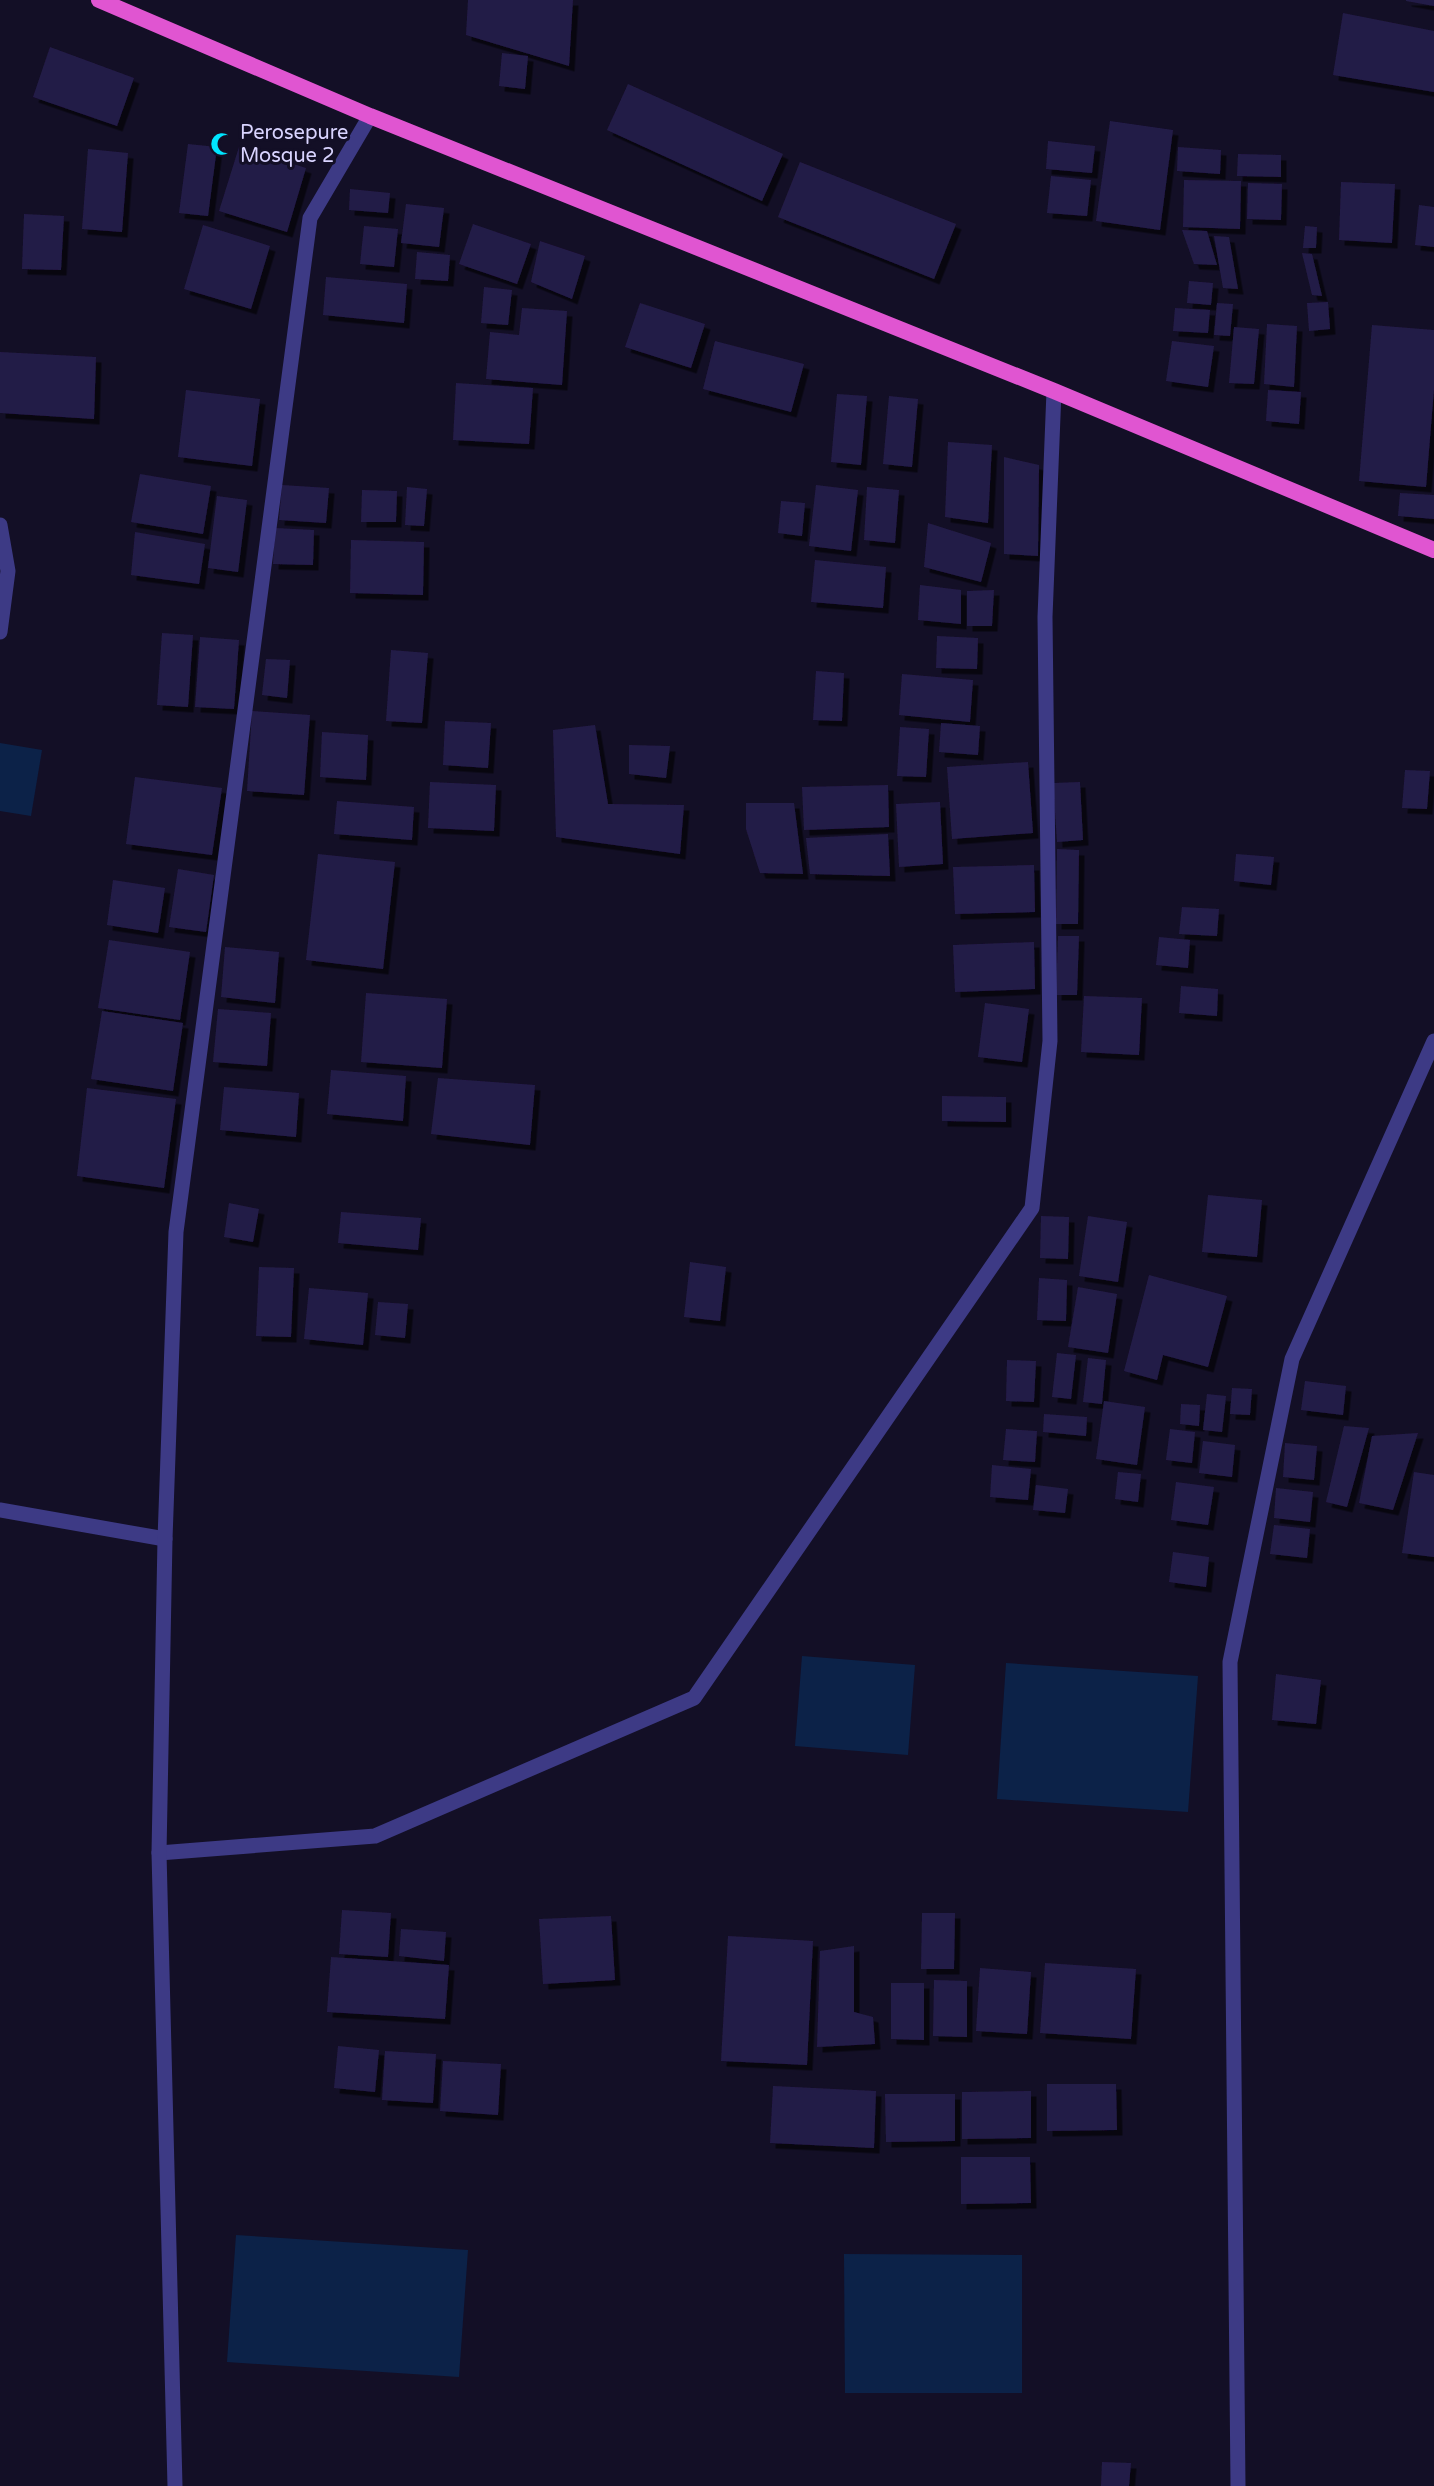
<svg xmlns="http://www.w3.org/2000/svg" width="1434" height="2486" font-family="'Varela Round',sans-serif">
	<style>
		.water { fill: #0c2248 }
		.building { fill: #241b47; filter: url(#shadow) }
		.lines { fill: none; stroke-linecap: round; stroke-linejoin: round }
		.minor { stroke: #3d3a85; stroke-width: 15 }
		.trunk { stroke: #e055d1; stroke-width: 16 }
		.labels { text-anchor: middle; stroke-width: 6; stroke-linejoin: round; paint-order: stroke }
		.poi-label { font-size: 20px; fill: #d9d4ff; stroke: #130f26; text-anchor: start }
	</style>
	<defs>
		<filter id="shadow"><feDropShadow dx="5.5" dy="5.5" stdDeviation="0" flood-color="#0009"/></filter>
	</defs>
	<rect width="100%" height="100%" fill="#130f26"/>
	<!-- water -->
	<g class="water">
		<polygon points="0,743 42,750 31,816 0,811"/>
		<polygon points="802,1656 915,1665 908,1755 795,1746"/>
		<polygon points="1006,1663 1198,1676 1188,1812 997,1799"/>
		<polygon points="236,2235 468,2250 459,2377 227,2362"/>
		<polygon points="844,2254 1022,2255 1022,2393 845,2393"/>
	</g>
	<!-- building -->
	<g class="building">
		<polygon points="468,0 573,0 569,66 466,35"/>
		<polygon points="1406,0 1434,0 1434,6 1406,1"/>
		<polygon points="1343,13 1434,31 1434,92 1333,75"/>
		<polygon points="50,47 134,78 117,126 33,97"/>
		<polygon points="502,53 528,56 525,89 499,86"/>
		<polygon points="628,84 783,154 762,201 607,130"/>
		<polygon points="1110,121 1173,130 1160,230 1096,221"/>
		<polygon points="1048,141 1095,146 1092,173 1046,169"/>
		<polygon points="188,144 217,147 208,216 179,213"/>
		<polygon points="239,147 306,168 287,232 219,211"/>
		<polygon points="1178,147 1221,150 1220,174 1177,171"/>
		<polygon points="88,149 128,153 122,232 82,229"/>
		<polygon points="1238,154 1281,155 1281,177 1237,176"/>
		<polygon points="800,162 956,224 934,279 778,217"/>
		<polygon points="1051,176 1091,180 1087,216 1047,213"/>
		<polygon points="1184,180 1241,181 1240,229 1183,227"/>
		<polygon points="1341,182 1395,184 1392,243 1339,240"/>
		<polygon points="1248,183 1282,184 1281,220 1247,219"/>
		<polygon points="350,189 390,193 388,213 349,210"/>
		<polygon points="406,204 444,208 439,247 401,243"/>
		<polygon points="1419,205 1434,207 1434,247 1415,245"/>
		<polygon points="24,214 64,216 61,270 22,269"/>
		<polygon points="473,224 531,244 517,284 459,264"/>
		<polygon points="203,225 270,246 251,309 184,289"/>
		<polygon points="364,226 398,229 394,267 360,264"/>
		<polygon points="1305,226 1317,227 1316,248 1303,248"/>
		<polygon points="1182,230 1207,231 1217,265 1194,264"/>
		<polygon points="1214,236 1229,237 1238,289 1223,288"/>
		<polygon points="540,241 585,256 572,299 531,282"/>
		<polygon points="417,252 450,255 448,281 415,279"/>
		<polygon points="1302,253 1312,254 1322,296 1312,295"/>
		<polygon points="326,277 407,284 404,323 323,315"/>
		<polygon points="1189,281 1213,283 1211,305 1187,303"/>
		<polygon points="484,287 512,290 508,325 481,323"/>
		<polygon points="1328,302 1330,329 1309,331 1307,303"/>
		<polygon points="640,303 705,324 691,368 625,347"/>
		<polygon points="1217,303 1233,304 1230,336 1214,335"/>
		<polygon points="522,308 567,311 562,385 486,379 490,332 519,335"/>
		<polygon points="1175,308 1210,310 1208,333 1173,331"/>
		<polygon points="1267,324 1297,326 1294,387 1264,384"/>
		<polygon points="1372,325 1434,330 1434,389 1426,487 1359,481"/>
		<polygon points="1234,327 1259,329 1254,384 1229,383"/>
		<polygon points="715,341 804,364 791,412 703,389"/>
		<polygon points="1172,341 1214,346 1208,387 1166,381"/>
		<polygon points="0,352 96,357 94,419 0,413"/>
		<polygon points="456,383 533,388 529,444 453,440"/>
		<polygon points="186,390 260,399 252,466 178,457"/>
		<polygon points="1268,390 1301,392 1299,424 1266,421"/>
		<polygon points="837,394 867,396 861,465 831,462"/>
		<polygon points="889,396 918,399 912,467 883,464"/>
		<polygon points="948,442 992,445 988,523 945,517"/>
		<polygon points="1004,457 1039,465 1038,556 1004,554"/>
		<polygon points="140,474 211,486 203,534 131,522"/>
		<polygon points="282,485 329,488 326,523 279,520"/>
		<polygon points="816,485 858,490 851,551 809,546"/>
		<polygon points="407,487 427,489 424,526 405,525"/>
		<polygon points="867,487 899,490 895,543 864,540"/>
		<polygon points="362,490 397,491 396,522 361,522"/>
		<polygon points="1400,493 1434,495 1434,519 1398,516"/>
		<polygon points="217,496 247,500 238,572 208,568"/>
		<polygon points="781,501 805,503 802,536 778,533"/>
		<polygon points="928,523 991,543 981,582 924,567"/>
		<polygon points="275,528 314,530 313,565 273,564"/>
		<polygon points="135,532 205,544 199,584 131,575"/>
		<polygon points="351,540 424,542 423,595 350,593"/>
		<polygon points="815,560 886,567 883,608 811,602"/>
		<polygon points="920,585 961,590 961,624 918,620"/>
		<polygon points="994,590 992,626 967,626 967,591"/>
		<polygon points="162,633 193,635 188,707 157,705"/>
		<polygon points="937,636 978,638 977,669 936,668"/>
		<polygon points="200,637 239,640 234,709 195,707"/>
		<polygon points="391,650 428,653 422,723 386,721"/>
		<polygon points="266,659 290,660 287,698 262,695"/>
		<polygon points="816,671 844,673 842,721 813,720"/>
		<polygon points="902,674 973,680 970,722 899,715"/>
		<polygon points="252,711 310,715 304,795 247,791"/>
		<polygon points="445,721 491,723 488,768 443,765"/>
		<polygon points="941,723 980,726 978,755 939,752"/>
		<polygon points="595,725 608,804 684,805 680,854 556,837 553,730"/>
		<polygon points="900,727 929,729 926,777 897,776"/>
		<polygon points="322,732 368,735 366,780 320,777"/>
		<polygon points="629,745 670,746 666,778 629,774"/>
		<polygon points="1028,762 1033,833 952,839 947,767"/>
		<polygon points="1405,770 1430,771 1427,809 1402,808"/>
		<polygon points="135,777 222,788 212,855 126,844"/>
		<polygon points="430,782 496,785 494,831 428,828"/>
		<polygon points="1080,782 1083,840 1057,842 1053,783"/>
		<polygon points="888,785 889,827 804,830 802,787"/>
		<polygon points="337,801 414,807 412,840 334,834"/>
		<polygon points="940,802 943,864 899,867 896,804"/>
		<polygon points="746,803 794,803 803,874 760,873 746,829"/>
		<polygon points="888,834 890,876 810,874 806,838"/>
		<polygon points="1057,849 1079,850 1078,924 1056,924"/>
		<polygon points="318,854 395,862 383,969 306,960"/>
		<polygon points="1236,854 1274,857 1271,885 1234,881"/>
		<polygon points="1034,865 1035,912 955,914 953,867"/>
		<polygon points="178,869 214,875 206,932 169,927"/>
		<polygon points="113,880 165,888 158,933 107,925"/>
		<polygon points="1182,907 1219,909 1217,936 1179,934"/>
		<polygon points="1058,936 1079,936 1077,995 1056,995"/>
		<polygon points="1159,937 1190,940 1188,968 1156,965"/>
		<polygon points="109,940 190,952 180,1020 98,1008"/>
		<polygon points="1034,942 1035,989 955,992 953,945"/>
		<polygon points="225,947 279,952 275,1003 221,997"/>
		<polygon points="1181,986 1218,989 1217,1016 1179,1013"/>
		<polygon points="366,993 447,999 442,1068 361,1062"/>
		<polygon points="1084,996 1142,998 1139,1055 1081,1052"/>
		<polygon points="985,1003 1029,1009 1022,1062 978,1057"/>
		<polygon points="218,1009 271,1013 267,1066 213,1062"/>
		<polygon points="102,1011 183,1023 173,1091 91,1079"/>
		<polygon points="331,1070 406,1076 403,1121 327,1114"/>
		<polygon points="438,1078 535,1085 530,1145 431,1134"/>
		<polygon points="224,1087 299,1093 296,1137 220,1130"/>
		<polygon points="87,1088 176,1099 164,1188 77,1176"/>
		<polygon points="942,1096 1006,1097 1006,1122 942,1121"/>
		<polygon points="1208,1195 1262,1200 1257,1257 1202,1252"/>
		<polygon points="229,1203 259,1209 253,1242 224,1237"/>
		<polygon points="341,1212 421,1218 418,1250 338,1243"/>
		<polygon points="1041,1216 1069,1217 1068,1259 1040,1258"/>
		<polygon points="1088,1216 1127,1222 1118,1282 1079,1276"/>
		<polygon points="690,1262 726,1267 720,1321 684,1317"/>
		<polygon points="259,1267 294,1268 291,1337 256,1336"/>
		<polygon points="1149,1275 1227,1296 1208,1367 1163,1355 1157,1380 1124,1371"/>
		<polygon points="1039,1278 1067,1280 1066,1321 1037,1320"/>
		<polygon points="1078,1287 1117,1294 1108,1353 1068,1347"/>
		<polygon points="309,1288 368,1293 363,1345 304,1339"/>
		<polygon points="378,1302 408,1304 405,1338 375,1335"/>
		<polygon points="1057,1353 1076,1355 1071,1399 1052,1397"/>
		<polygon points="1088,1358 1106,1360 1102,1404 1083,1402"/>
		<polygon points="1007,1360 1036,1361 1034,1402 1006,1401"/>
		<polygon points="1305,1381 1346,1386 1343,1415 1301,1410"/>
		<polygon points="1232,1388 1252,1389 1250,1415 1230,1414"/>
		<polygon points="1207,1394 1226,1396 1222,1432 1203,1430"/>
		<polygon points="1104,1401 1145,1407 1137,1465 1096,1459"/>
		<polygon points="1181,1404 1200,1405 1199,1426 1180,1424"/>
		<polygon points="1044,1414 1087,1417 1086,1436 1043,1432"/>
		<polygon points="1344,1426 1369,1428 1347,1507 1326,1502"/>
		<polygon points="1006,1429 1037,1431 1035,1462 1003,1460"/>
		<polygon points="1170,1429 1195,1432 1192,1463 1166,1460"/>
		<polygon points="1418,1433 1393,1510 1359,1503 1372,1436"/>
		<polygon points="1203,1441 1235,1445 1232,1477 1199,1473"/>
		<polygon points="1285,1443 1317,1446 1314,1480 1283,1477"/>
		<polygon points="992,1465 1031,1469 1028,1500 990,1497"/>
		<polygon points="1118,1472 1141,1474 1138,1502 1115,1499"/>
		<polygon points="1414,1472 1434,1475 1434,1557 1402,1553"/>
		<polygon points="1176,1482 1214,1487 1208,1525 1171,1520"/>
		<polygon points="1036,1485 1068,1489 1065,1513 1033,1510"/>
		<polygon points="1276,1488 1313,1492 1310,1522 1274,1518"/>
		<polygon points="1274,1525 1310,1529 1307,1558 1270,1554"/>
		<polygon points="1173,1552 1209,1557 1206,1587 1169,1582"/>
		<polygon points="1276,1674 1321,1680 1316,1724 1272,1720"/>
		<polygon points="342,1910 391,1913 388,1957 339,1954"/>
		<polygon points="922,1913 955,1913 954,1969 921,1969"/>
		<polygon points="611,1916 615,1980 543,1984 539,1919"/>
		<polygon points="401,1929 446,1932 444,1961 399,1956"/>
		<polygon points="728,1936 813,1941 807,2065 721,2061"/>
		<polygon points="854,1946 854,2012 873,2017 875,2044 817,2047 820,1951"/>
		<polygon points="331,1957 449,1965 445,2019 327,2012"/>
		<polygon points="1045,1963 1136,1969 1131,2039 1040,2033"/>
		<polygon points="980,1968 1031,1972 1027,2034 976,2031"/>
		<polygon points="934,1980 967,1981 967,2037 933,2036"/>
		<polygon points="891,1983 924,1983 924,2040 891,2039"/>
		<polygon points="338,2046 379,2050 375,2092 334,2088"/>
		<polygon points="385,2051 436,2054 433,2103 382,2100"/>
		<polygon points="443,2061 501,2064 498,2115 440,2111"/>
		<polygon points="1047,2084 1116,2084 1117,2130 1047,2131"/>
		<polygon points="773,2086 876,2091 874,2148 770,2143"/>
		<polygon points="1031,2091 1031,2138 962,2139 962,2092"/>
		<polygon points="885,2094 955,2094 955,2141 886,2142"/>
		<polygon points="961,2157 1030,2157 1031,2203 961,2204"/>
		<polygon points="1102,2462 1131,2463 1129,2486 1101,2486"/>
	</g>
	<g class="lines">
		<!-- minor -->
		<g class="minor">
			<polyline points="0,525 8,571 0,632"/>
			<polyline points="0,1510 165,1539"/>
			<polyline points="159,1853 375,1836 694,1698 1032,1208 1050,1041 1045,617 1054,391"/>
			<polyline points="175,2486 159,1853 165,1539 176,1232 310,218 370,116"/>
			<polyline points="1238,2486 1230,1662 1292,1359 1434,1041"/>
		</g>
		<!-- trunk -->
		<polyline class="trunk" points="99,0 370,116 1054,391 1434,550"/>
	</g>
	<!-- icons -->
	<defs>
		<g id="mosque-bare" transform="scale(1.8)"><path d="M3.5-4.9A6 6 0 1 0 3.5 4.9A5 5 0 1 1 3.5-4.9Z" fill="#00e5ff" stroke="#130f26" stroke-width="2.5" paint-order="stroke"/></g>
	</defs>
	<g fill-rule="evenodd">
		<use href="#mosque-bare" x="222" y="144"/>
	</g>
	<g class="labels">
		<!-- poi labels -->
		<g class="poi-label">
			<text x="240" y="139">Perosepure<tspan x="240" dy="23">Mosque 2</tspan></text>
		</g>
	</g>
</svg>
